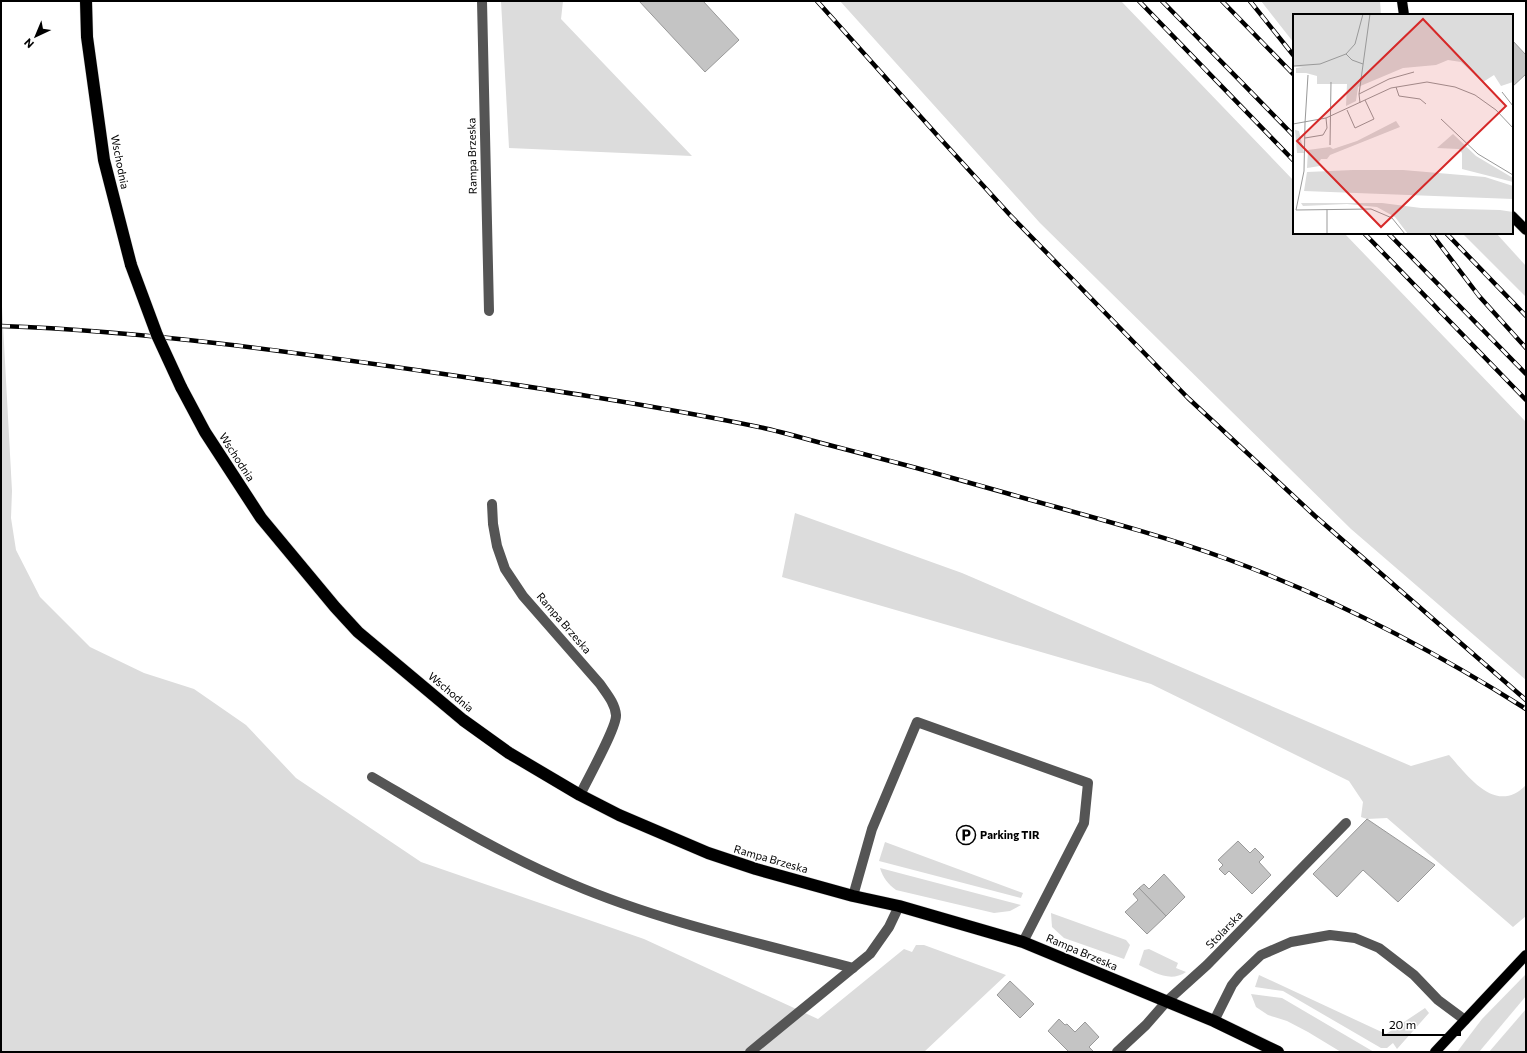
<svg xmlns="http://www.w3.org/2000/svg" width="1527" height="1053" font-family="Commissioner,sans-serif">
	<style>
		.green { fill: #dcdcdc }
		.building { fill: #c4c4c4; stroke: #999 }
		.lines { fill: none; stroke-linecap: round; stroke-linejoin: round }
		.major-casing { stroke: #dbdbdb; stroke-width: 11 }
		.highway-casing { stroke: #dbdbdb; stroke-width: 13 }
		.minor { stroke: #555; stroke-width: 10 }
		.major { stroke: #000; stroke-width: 10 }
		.highway { stroke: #000; stroke-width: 12 }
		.rail-casing { stroke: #000; stroke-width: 4.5 }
		.rail { stroke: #fff; stroke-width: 3; stroke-dasharray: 9; stroke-linecap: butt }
		.highway-bridge-casing { stroke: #dbdbdb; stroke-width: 13; stroke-linecap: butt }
		.highway-bridge { stroke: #000; stroke-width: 12 }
		.labels { text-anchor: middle; stroke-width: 3; stroke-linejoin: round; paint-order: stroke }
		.street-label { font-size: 11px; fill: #000; stroke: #fff }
		.poi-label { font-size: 11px; font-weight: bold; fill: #000; stroke: #fff; text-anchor: start }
		.inset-road { fill: none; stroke: #999; stroke-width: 1 }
		.view { fill: #d62828; fill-opacity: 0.15; stroke: #d62828; stroke-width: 2 }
		.inset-edge { fill: none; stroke: #000; stroke-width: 2 }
	</style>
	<rect width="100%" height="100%" fill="#fff"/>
	<!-- green -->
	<g class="green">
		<polygon points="501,1 563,1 561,19 692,156 509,148"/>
		<polygon points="840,1 1121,1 1294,181 1294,233 1344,233 1526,422 1526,680 1351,529 1040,223"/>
		<polygon points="1261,1 1380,1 1381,15 1294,15 1294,43"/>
		<polygon points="1462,233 1496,233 1526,266 1526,297"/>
		<polygon points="1,288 12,491 11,518 16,550 40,597 90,647 144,673 194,689 246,725 296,778 421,862 644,939 818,1019 904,949 912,952 916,945 924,945 1006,975 924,1052 1,1052"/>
		<path d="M 795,513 L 962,573 L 1411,766 L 1449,755 C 1468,776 1496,816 1526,785 L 1526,916 L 1513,927 L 1387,818 L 1367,819 L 1361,817 L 1363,802 L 1349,781 L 1151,684 L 782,577 Z"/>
		<polygon points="885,842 1023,893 1021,898 879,861"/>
		<path d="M 880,868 L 1021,905 L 1010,911 L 994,913 L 896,890 C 888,884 883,878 880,868 Z"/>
		<polygon points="1051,913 1126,940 1130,945 1124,959 1064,938 1052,927"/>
		<path d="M 1149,949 L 1178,963 L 1176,968 L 1186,972 C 1170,983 1154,972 1139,965 L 1144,950 Z"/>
		<polygon points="1526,974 1526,996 1479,1052 1457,1052 1482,1019"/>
		<polygon points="1259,975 1386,1034 1425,1008 1429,1013 1397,1049 1393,1043 1387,1048 1381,1048 1283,991 1255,987"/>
		<polygon points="1251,994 1282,998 1374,1052 1341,1052 1308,1032 1287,1021 1268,1015 1256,1007"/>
		<polygon points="1526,1009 1526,1052 1489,1052"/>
	</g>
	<!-- building -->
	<g class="building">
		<polygon points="639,1 703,1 739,40 705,72"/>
		<polygon points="1512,40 1526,55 1526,74 1512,87"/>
		<polygon points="1367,819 1435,865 1398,902 1363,870 1337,897 1313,874"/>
		<polygon points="1238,841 1250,853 1255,848 1264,857 1259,862 1271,875 1252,894 1229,871 1225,875 1219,869 1223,865 1218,860"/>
		<polygon points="1164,874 1185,897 1166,916 1139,888 1144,884 1149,889"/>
		<polygon points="1139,888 1166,916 1147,934 1125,912 1138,900 1133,894"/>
		<polygon points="1010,981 1034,1004 1020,1018 997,995"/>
		<polygon points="1059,1019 1065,1025 1067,1024 1075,1032 1085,1022 1099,1037 1089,1047 1094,1052 1069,1052 1048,1031"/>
	</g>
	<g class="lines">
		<!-- major casing -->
		<g class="major-casing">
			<g id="major">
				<polyline points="1402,1 1404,15"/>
				<polyline points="1512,216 1526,230"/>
				<polyline points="1435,1052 1526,955"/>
			</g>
		</g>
		<!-- highway casing -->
		<g class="highway-casing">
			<g id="highway">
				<polyline points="86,1 87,37 104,160 131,265"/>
				<polyline points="181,387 205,432 261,518 335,607 358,632 463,720 509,753 580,795 619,815 708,853 756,869 853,896 899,906 1023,942 1214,1021 1278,1052"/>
			</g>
		</g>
		<!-- minor -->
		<g class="minor">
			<polyline points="482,1 489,311"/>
			<path d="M 492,504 L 493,524 L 497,546 L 505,569 L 523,596 L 600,684 C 606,693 615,703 616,715 C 617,727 587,780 580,795"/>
			<path d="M 372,777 C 437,815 502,855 572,884 C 661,922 759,943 853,968"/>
			<polyline points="853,896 872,829 917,722 1088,783 1084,823 1023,942"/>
			<polyline points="1214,1021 1232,985 1240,975 1261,955 1291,942 1330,935 1355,938 1379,948 1414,975 1438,1000 1465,1020"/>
			<polyline points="750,1052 870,954 889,927 899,906"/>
			<polyline points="1117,1052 1146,1025 1167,1001 1207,965 1346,823"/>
		</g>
		<!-- major -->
		<use href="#major" class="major"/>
		<!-- highway -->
		<use href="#highway" class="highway"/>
		<!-- rail casing -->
		<g class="rail-casing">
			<g id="rail">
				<polyline points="817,1 937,135 1010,215 1188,398 1315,516 1526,700"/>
				<polyline points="1139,1 1294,161"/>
				<polyline points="1162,1 1294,136"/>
				<polyline points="1222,1 1294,75"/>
				<polyline points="1250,1 1294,56"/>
				<polyline points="1364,233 1526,400"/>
				<polyline points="1388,233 1526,374"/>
				<polyline points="1431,233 1479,296 1526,348"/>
				<polyline points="1446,233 1526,316"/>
				<path d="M 1,326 C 147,331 292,352 437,373 C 545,389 652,405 759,427 C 782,432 806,439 829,445 C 888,460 947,476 1006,493 C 1080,514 1155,533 1227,559 C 1331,597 1433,650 1526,709"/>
			</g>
		</g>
		<!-- rail -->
		<use href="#rail" class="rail"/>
		<!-- highway-bridge casing -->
		<g class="highway-bridge-casing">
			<polyline id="highway-bridge" points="131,265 157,335 181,387"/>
		</g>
		<!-- highway-bridge -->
		<use href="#highway-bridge" class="highway-bridge"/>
	</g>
	<!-- icons -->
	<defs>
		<g id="parking-ring" transform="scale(1)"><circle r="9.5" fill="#fff" stroke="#000" stroke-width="1.5"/><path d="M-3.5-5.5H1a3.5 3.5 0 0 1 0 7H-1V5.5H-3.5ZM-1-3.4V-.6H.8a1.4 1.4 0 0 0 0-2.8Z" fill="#000"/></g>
	</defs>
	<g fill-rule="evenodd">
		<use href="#parking-ring" x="966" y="835"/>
	</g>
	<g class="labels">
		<!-- street labels -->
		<g class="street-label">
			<text transform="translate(472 156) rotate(-91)" y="4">Rampa Brzeska</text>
			<text transform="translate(120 162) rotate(79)" y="4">Wschodnia</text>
			<text transform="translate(237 457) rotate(57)" y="4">Wschodnia</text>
			<text transform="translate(564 623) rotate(49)" y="4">Rampa Brzeska</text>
			<text transform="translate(451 692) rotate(40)" y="4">Wschodnia</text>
			<text transform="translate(771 859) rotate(16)" y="4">Rampa Brzeska</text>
			<text transform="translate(1224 930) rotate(-46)" y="4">Stolarska</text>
			<text transform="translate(1082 952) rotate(23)" y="4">Rampa Brzeska</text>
		</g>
		<!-- poi labels -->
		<g class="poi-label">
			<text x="980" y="839">Parking TIR</text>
		</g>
	</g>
	<!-- overview -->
	<g transform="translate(1293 14)">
		<rect width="220" height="220" fill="#fff"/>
		<path d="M 0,0 L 220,0 L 220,68 L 208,72 L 201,61 L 190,68 L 168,48 L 155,46 L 143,51 L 110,54 L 65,73 L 63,87 L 53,92 L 54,70 L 24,70 L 24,62 L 13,59 L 3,59 L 3,54 L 10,53 L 0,53 ZM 103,107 L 107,113 L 37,141 L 34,145 L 28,145 L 26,148 L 27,152 L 14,154 L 15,136 L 37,133 L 40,135 L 64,127 ZM 2,116 L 6,117 L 11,139 L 4,139 ZM 160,120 L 183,142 L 220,164 L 220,168 L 169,155 L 169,139 L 166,135 L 144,134 ZM 60,156 L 110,156 L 192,163 L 220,172 L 220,185 L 11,177 L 14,158 ZM 8,189 L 89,189 L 128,194 L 207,196 L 220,198 L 220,220 L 115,220 L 102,203 L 84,193 L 54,190 L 10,192 Z" fill="#dcdcdc"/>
		<path class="inset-road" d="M 53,40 L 59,46 L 70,50M 0,52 L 27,50 L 53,40 L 62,30 L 70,0M 103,73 L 106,82 L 127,85 L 133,90M 209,78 L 220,92M 66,80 L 96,65 L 121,58M 67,89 L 66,80 L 77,0M 54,96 L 62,114 L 81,105 L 72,86M 148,105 L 185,140 L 220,161M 12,109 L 15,61M 12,109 L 11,157 L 3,196 L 78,195 L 99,204 L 112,220M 0,110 L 33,104 L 98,74 L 134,68 L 162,73 L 182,81 L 203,96 L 220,114M 12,124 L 30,121 L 34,114 L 33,104M 37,131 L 38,68M 34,195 L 34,220"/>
		<path class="view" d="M 130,5 L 213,92 L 88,213 L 4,127 Z"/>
		<rect width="220" height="220" class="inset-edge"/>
	</g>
	<!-- border -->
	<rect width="1527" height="1053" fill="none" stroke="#000000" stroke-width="4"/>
	<!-- north arrow -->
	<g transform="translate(36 36) rotate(224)" stroke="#ffffff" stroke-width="3" paint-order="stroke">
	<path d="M0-3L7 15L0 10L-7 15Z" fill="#000000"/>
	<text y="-6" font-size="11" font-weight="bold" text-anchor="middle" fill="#000000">N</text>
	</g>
	<!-- scale -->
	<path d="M1383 1029v6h77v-6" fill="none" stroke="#000000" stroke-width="2"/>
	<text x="1389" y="1029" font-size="12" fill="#000000" stroke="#ffffff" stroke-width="3" paint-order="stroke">20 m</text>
</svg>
